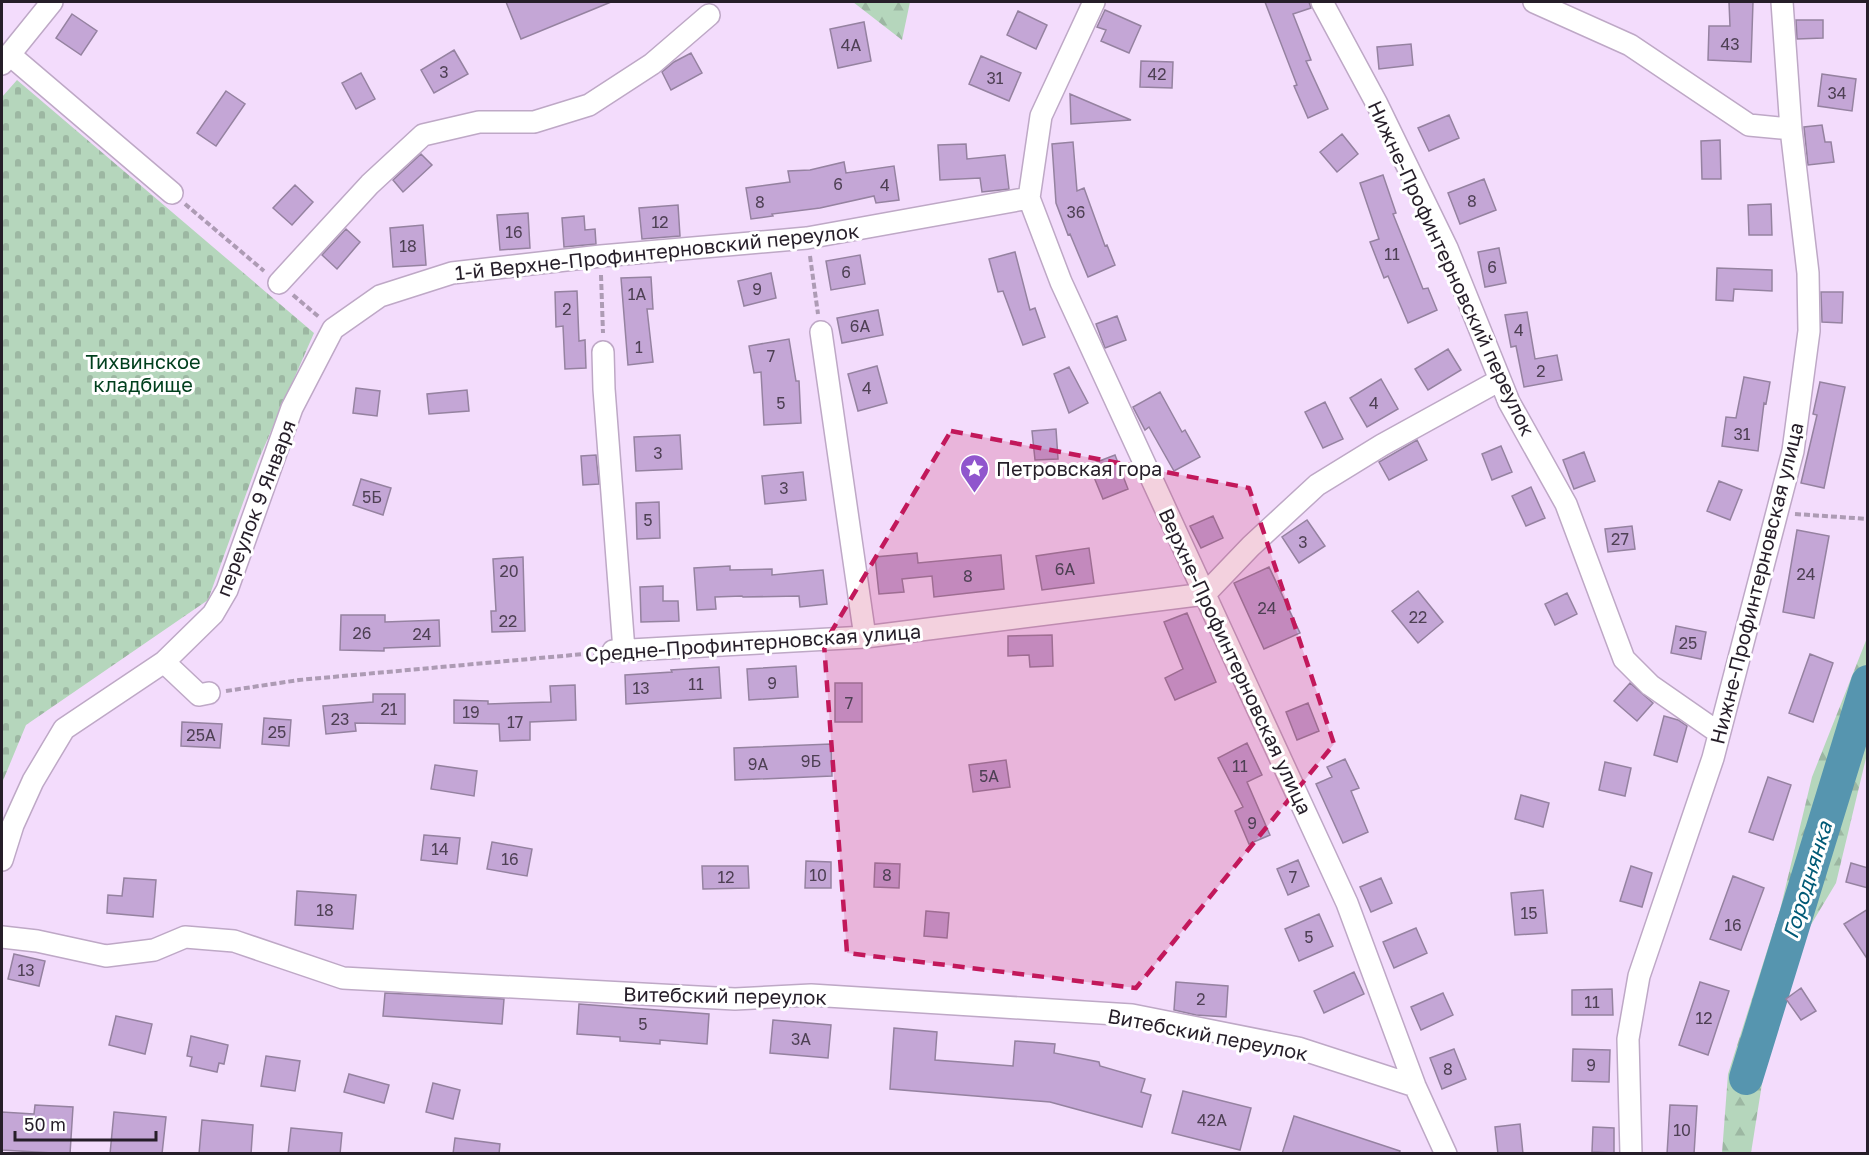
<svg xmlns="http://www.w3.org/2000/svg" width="1869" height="1155" font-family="'Golos Text',sans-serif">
	<defs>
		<pattern id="forest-firs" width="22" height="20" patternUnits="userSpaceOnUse" patternTransform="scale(1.5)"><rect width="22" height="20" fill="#b5d6bc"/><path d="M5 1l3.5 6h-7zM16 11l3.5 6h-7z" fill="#9cb7a2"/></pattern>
		<pattern id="cemetery-stones" width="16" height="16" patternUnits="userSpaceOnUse" patternTransform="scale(1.5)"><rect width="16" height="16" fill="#b5d6bc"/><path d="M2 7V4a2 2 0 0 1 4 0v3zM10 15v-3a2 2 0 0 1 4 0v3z" fill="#9cb7a2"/></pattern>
	</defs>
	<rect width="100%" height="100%" fill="#f3dcfc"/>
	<path fill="url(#forest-firs)" d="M853 2H910L902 40Z
		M1867 638V754L1836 883 1797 948 1768 1046 1751 1153H1722L1728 1074 1780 910 1812 777Z"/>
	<path fill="url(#cemetery-stones)" d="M17 80 314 333 258 461 208 600 26 725 2 783V97Z"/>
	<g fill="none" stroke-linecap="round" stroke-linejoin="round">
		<path stroke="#5695af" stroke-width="34" d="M1746 1078 1868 682"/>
	</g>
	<path fill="#c4a6d6" stroke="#9582a0" stroke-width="1.5" d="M506 2H611L521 39Z
		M1265 2H1309L1311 8 1293 14 1311 60 1306 61 1328 109 1308 118 1294 86 1297 85Z
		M1729 2H1753L1751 62 1708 60 1709 26H1730Z
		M1105 10 1141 26 1129 53 1101 41 1106 30 1097 27Z
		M1018 11 1047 25 1036 49 1007 35Z
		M72 14 97 31 81 55 56 38Z
		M1796 20H1823V38L1797 39Z
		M864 22 871 61 838 68 830 29Z
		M1411 44 1413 65 1379 69 1377 47Z
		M454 50 468 74 434 93 421 70Z
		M691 53 702 73 671 90 662 72 674 62Z
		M981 56 1021 73 1009 101 969 84Z
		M1141 61 1173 62 1172 88 1140 87Z
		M361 73 375 99 356 109 342 83Z
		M1822 74 1856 79 1852 111 1818 106Z
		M226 91 245 104 216 146 197 133Z
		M1070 94 1131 120 1071 124Z
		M1449 115 1459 138 1429 151 1418 128Z
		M1822 125 1825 142H1831L1834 162 1808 165 1804 127Z
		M1342 134 1358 154 1337 172 1320 152Z
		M1720 140 1721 179H1702L1701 141Z
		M1073 142 1077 191 1084 188 1105 246 1107 245 1115 265 1088 277 1070 234 1068 235 1056 203 1052 144Z
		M966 144 967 159 1005 155 1009 189 982 192 980 178 940 180 938 145Z
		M421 154 432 165 403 192 393 180Z
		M844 162 846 173 894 166 899 200 876 203 874 196 820 208 772 214 773 216 751 219 746 188 790 182 788 171 810 170Z
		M1383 175 1396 213 1393 214 1423 289 1428 288 1437 310 1408 323 1388 276 1384 278 1370 242 1379 239 1360 183Z
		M1484 179 1496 210 1460 224 1448 193Z
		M295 185 313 202 292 225 273 208Z
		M1771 204 1772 235H1749L1748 205Z
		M678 205 680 236 642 239 639 208Z
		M528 213 530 248 500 250 497 215Z
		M584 216 585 230 595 229 596 244 564 247 562 218Z
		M423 225 426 265 393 267 390 228Z
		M346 229 360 242 337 269 322 255Z
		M1499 248 1506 283 1485 287 1478 252Z
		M1015 252 1030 310 1035 308 1045 337 1023 345 1003 291 998 292 989 259Z
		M860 255 865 284 831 290 826 261Z
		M1717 268 1772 270V291L1734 289 1733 301 1716 300Z
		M771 273 776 298 744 306 738 281Z
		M651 277 653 309H647L653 362 628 365 621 278Z
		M577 291 579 341 585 340 586 368 565 369 563 326 556 327 555 292Z
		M1821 292H1843L1842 323 1822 322Z
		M878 310 883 335 842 343 837 318Z
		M1527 312 1535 359 1557 355 1562 380 1524 387 1516 346 1511 347 1505 315Z
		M1117 316 1126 340 1105 348 1096 324Z
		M789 339 796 381H799L801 423 764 425 761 372 754 373 749 346Z
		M1448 349 1461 370 1428 390 1415 369Z
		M877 366 887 403 858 411 848 374Z
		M1069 367 1088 403 1069 413 1054 374Z
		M1744 377 1770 382 1766 404 1764 403 1758 451 1722 446 1726 417 1736 418Z
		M1381 379 1398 409 1367 427 1350 398Z
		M1820 382 1845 387 1824 488 1801 483 1817 415 1813 414Z
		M356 388 380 391 377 416 353 413Z
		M467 390 469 411 429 414 427 394Z
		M1160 392 1182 432 1185 430 1200 457 1174 471 1149 427 1145 430 1133 407Z
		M1325 402 1343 439 1323 448 1305 412Z
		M1056 429 1058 459 1035 460 1032 431Z
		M680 435 682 469 636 471 634 437Z
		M1417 440 1427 460 1389 480 1379 462Z
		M1501 446 1512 472 1492 480 1482 454Z
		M1584 452 1595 481 1574 489 1563 460Z
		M596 455 599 484 583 485 581 456Z
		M1115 455 1128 489 1103 499 1089 465Z
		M803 472 806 500 765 504 762 476Z
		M361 479 391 488 383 515 353 505Z
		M1719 481 1742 490 1730 520 1707 511Z
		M1531 487 1545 518 1526 526 1512 496Z
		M659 502 660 538 637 539 636 503Z
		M1213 516 1223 538 1201 548 1190 526Z
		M1307 520 1325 546 1299 563 1282 537Z
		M1632 526 1635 549 1608 552 1605 529Z
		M1797 530 1829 536 1814 618 1783 612Z
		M1089 548 1094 583 1042 590 1036 556Z
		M917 553 918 563 1001 555 1004 589 934 597 932 576 902 579 904 592 879 594 875 557Z
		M523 557 525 631 492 632 491 611H496L493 559Z
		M730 566V570L772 569V575L823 570 827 604 800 607 799 596 743 597 742 596 715 597 716 609 697 610 694 568Z
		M1269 567 1300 633 1264 649 1234 583Z
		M663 586V601H678L679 621 641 622 640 587Z
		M1418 591 1443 622 1418 643 1392 611Z
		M1567 593 1577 614 1555 625 1545 604Z
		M1187 613 1216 682 1175 700 1165 678 1183 669 1164 622Z
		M341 615H385V622L439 620 440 646 384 648V651L340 650Z
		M1676 626 1706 632 1701 659 1671 653Z
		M1052 635 1053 666 1030 667 1029 655 1008 656V636Z
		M1810 654 1833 663 1813 722 1789 713Z
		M796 666 798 697 749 700 747 669Z
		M719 667 721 698 626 704 625 675 672 672 671 670Z
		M835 683H862V722H835Z
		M1630 683 1653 703 1637 721 1614 701Z
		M575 685 576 720 530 722V740L500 741 499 724 454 723V700L488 701V704L551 702 550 686Z
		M373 694H405V724L355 723 356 731 326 734 323 706 373 702Z
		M1308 703 1319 731 1297 740 1286 712Z
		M1664 716 1678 720 1687 726 1677 762 1654 755Z
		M264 718 291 720 289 746 262 744Z
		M182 722 222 724 220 748 181 746Z
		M1247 743 1262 775 1247 782 1270 835 1249 844 1235 811 1243 807 1218 758Z
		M831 744 832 776 735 780 734 748Z
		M1345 759 1359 788 1351 791 1368 832 1343 843 1316 784 1332 777 1327 767Z
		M1006 760 1010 787 973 792 969 765Z
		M1605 762 1631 768 1625 796 1599 790Z
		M435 765 477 771 474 796 431 789Z
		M1768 777 1791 785 1773 840 1749 832Z
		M1521 795 1549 803 1543 827 1515 819Z
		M424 835 460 838 457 864 421 860Z
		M492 842 532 849 527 876 487 869Z
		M1298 860 1309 886 1288 895 1277 869Z
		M806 861 831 862V888H805Z
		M875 863 900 864 899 888 874 887Z
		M1851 863 1868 868V888L1846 882Z
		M702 866H748L749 888 703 889Z
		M1631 866 1652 873 1642 907 1620 901Z
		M1733 876 1764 888 1741 950 1710 939Z
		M124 878 156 880 153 917 107 913 108 895 122 896Z
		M1381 878 1392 903 1371 912 1360 887Z
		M1543 890 1547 933 1515 935 1511 893Z
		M297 891 356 895 353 929 295 925Z
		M1868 909V960L1844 924Z
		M926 911 949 913 947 938 924 936Z
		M1319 914 1333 946 1299 961 1285 929Z
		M1416 928 1427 953 1394 968 1383 942Z
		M14 954 45 961 39 986 8 979Z
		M1354 972 1364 994 1324 1013 1314 991Z
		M1176 982 1228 986 1226 1017 1196 1015 1174 1010Z
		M1700 982 1729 991 1708 1055 1679 1045Z
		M1801 988 1816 1011 1801 1020 1786 999Z
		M1612 989 1613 1015H1572V990Z
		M385 993 504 999 502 1024 383 1016Z
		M1443 993 1453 1015 1421 1030 1411 1007Z
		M579 1004 709 1014 707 1044 660 1040V1044L620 1041V1037L577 1034Z
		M116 1016 152 1024 145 1054 109 1045Z
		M773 1020 831 1025 828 1058 770 1053Z
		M894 1028 937 1032 935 1060 1013 1066 1015 1041 1055 1044 1054 1053 1099 1062 1100 1066 1145 1079 1141 1092 1151 1095 1142 1127 1050 1102 890 1089Z
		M191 1036 228 1045 224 1064 219 1063 217 1072 190 1066 192 1057 187 1056Z
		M1454 1049 1466 1079 1442 1089 1430 1058Z
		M1573 1049 1610 1050 1609 1082 1572 1081Z
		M266 1056 300 1061 295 1091 261 1086Z
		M349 1074 389 1085 384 1103 344 1092Z
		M433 1083 460 1090 453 1119 426 1112Z
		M1183 1091 1251 1108 1240 1150 1172 1133Z
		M35 1105 73 1107 70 1154 2 1150V1112L34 1114Z
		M1670 1105 1697 1106 1694 1154H1667Z
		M114 1112 166 1117 162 1154H110Z
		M1294 1116 1400 1151 1399 1154H1282Z
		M202 1120 253 1125 251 1154H199Z
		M1520 1124 1523 1154H1498L1495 1127Z
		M1593 1127 1614 1128V1153L1592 1152Z
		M291 1128 342 1133 340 1154H288Z
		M455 1138 500 1144 499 1154H453Z"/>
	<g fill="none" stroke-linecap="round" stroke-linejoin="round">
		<defs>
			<path id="street" d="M1094 2 1041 116 1029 198 1061 282 1347 903 1415 1086 1446 1154
				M1322 2 1377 104 1447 248 1509 402 1566 504 1624 659 1650 685 1719 733
				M1534 2 1630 45 1749 125 1791 129
				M10 55 172 193
				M2 64 52 2
				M279 283 370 184 423 135 479 122H534L589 105 652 64 709 15
				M821 332 865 637
				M603 352 604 389 624 650
				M613 651 865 637 1205 594 1251 546 1317 485 1382 445 1500 380
				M164 662 199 695 209 693
				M2 860 13 825 33 781 64 729 164 662 213 614 227 590 292 408 333 329 380 296 452 273 601 256 807 238 1029 198
				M2 937 37 941 106 956 154 950 185 937 234 941 343 978 735 999 811 995 1132 1015 1298 1048 1415 1086
				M1631 1154 1628 1039 1639 976 1713 758 1793 451 1809 331 1808 273 1791 129 1782 2"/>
		</defs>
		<use href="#street" stroke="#bea8c6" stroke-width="24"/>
		<path stroke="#ad9bb4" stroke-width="4" stroke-dasharray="6 3" stroke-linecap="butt" d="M185 204 264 271
			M810 256 818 314
			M601 275 603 333
			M293 295 319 317
			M1795 514 1868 519
			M226 691 299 680 595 653"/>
		<use href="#street" stroke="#fff" stroke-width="21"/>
	</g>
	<path fill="#c2185b" fill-opacity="0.2" stroke="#c2185b" stroke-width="4.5" stroke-dasharray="12 8" stroke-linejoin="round" d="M951 431 1249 488 1334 744 1136 988 847 953 824 644Z"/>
	<defs>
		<symbol id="sight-pin" viewBox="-11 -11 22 30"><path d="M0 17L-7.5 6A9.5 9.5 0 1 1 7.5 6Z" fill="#9056cd" stroke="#fff"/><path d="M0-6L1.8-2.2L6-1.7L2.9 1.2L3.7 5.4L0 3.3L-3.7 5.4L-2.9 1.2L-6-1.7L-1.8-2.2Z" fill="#fff"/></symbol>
	</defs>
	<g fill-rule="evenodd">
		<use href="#sight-pin" x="958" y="452" width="33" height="45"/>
	</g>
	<g text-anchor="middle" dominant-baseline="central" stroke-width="6" stroke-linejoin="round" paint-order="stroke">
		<g font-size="16" fill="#4e4054">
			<text x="1730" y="44">43</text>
			<text x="851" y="45">4А</text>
			<text x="444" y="72">3</text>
			<text x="1157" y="74">42</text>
			<text x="995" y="78">31</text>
			<text x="1837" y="93">34</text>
			<text x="838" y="184">6</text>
			<text x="885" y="185">4</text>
			<text x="1472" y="201">8</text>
			<text x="760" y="202">8</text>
			<text x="1076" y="212">36</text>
			<text x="660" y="222">12</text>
			<text x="514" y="232">16</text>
			<text x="408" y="246">18</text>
			<text x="1392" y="254">11</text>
			<text x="1492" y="267">6</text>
			<text x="846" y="272">6</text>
			<text x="757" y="289">9</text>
			<text x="637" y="294">1А</text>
			<text x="567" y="309">2</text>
			<text x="860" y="326">6А</text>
			<text x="1519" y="330">4</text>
			<text x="639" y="347">1</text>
			<text x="771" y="356">7</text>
			<text x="1541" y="371">2</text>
			<text x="867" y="388">4</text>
			<text x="781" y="403">5</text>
			<text x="1374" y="403">4</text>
			<text x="1742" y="434">31</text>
			<text x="658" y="453">3</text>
			<text x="784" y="488">3</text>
			<text x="372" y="497">5Б</text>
			<text x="648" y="520">5</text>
			<text x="1620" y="539">27</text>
			<text x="1303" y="542">3</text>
			<text x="1065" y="569">6А</text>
			<text x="509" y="571">20</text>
			<text x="1806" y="574">24</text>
			<text x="968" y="576">8</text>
			<text x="1267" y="608">24</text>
			<text x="1418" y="617">22</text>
			<text x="508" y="621">22</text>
			<text x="362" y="633">26</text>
			<text x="422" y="634">24</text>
			<text x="1688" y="643">25</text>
			<text x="772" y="683">9</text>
			<text x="696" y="684">11</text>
			<text x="641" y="688">13</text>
			<text x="849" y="703">7</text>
			<text x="389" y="709">21</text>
			<text x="471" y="712">19</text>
			<text x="340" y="719">23</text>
			<text x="515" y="722">17</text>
			<text x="277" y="732">25</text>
			<text x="201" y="735">25А</text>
			<text x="811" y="761">9Б</text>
			<text x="758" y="764">9А</text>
			<text x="1240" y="766">11</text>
			<text x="989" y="776">5А</text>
			<text x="1252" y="823">9</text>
			<text x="440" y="849">14</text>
			<text x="510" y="859">16</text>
			<text x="818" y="875">10</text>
			<text x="887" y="875">8</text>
			<text x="726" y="877">12</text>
			<text x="1293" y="877">7</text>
			<text x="325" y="910">18</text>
			<text x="1529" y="913">15</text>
			<text x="1733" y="925">16</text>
			<text x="1309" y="937">5</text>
			<text x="26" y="970">13</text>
			<text x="1201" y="999">2</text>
			<text x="1592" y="1002">11</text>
			<text x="1704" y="1018">12</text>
			<text x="643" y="1024">5</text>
			<text x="801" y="1039">3А</text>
			<text x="1591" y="1065">9</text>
			<text x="1448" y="1069">8</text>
			<text x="1212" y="1120">42А</text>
			<text x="1682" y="1130">10</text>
		</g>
		<g font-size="20" fill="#261e29" stroke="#fff">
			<text transform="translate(657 251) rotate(-6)">1-й Верхне-Профинтерновский переулок</text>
			<text transform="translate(1452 268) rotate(65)">Нижне-Профинтерновский переулок</text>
			<text transform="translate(255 508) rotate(-69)">переулок 9 Января</text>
			<text transform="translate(1756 583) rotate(-76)">Нижне-Профинтерновская улица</text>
			<text transform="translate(753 642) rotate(-4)">Средне-Профинтерновская улица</text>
			<text transform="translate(1236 661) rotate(65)">Верхне-Профинтерновская улица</text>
			<text transform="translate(725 995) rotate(1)">Витебский переулок</text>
			<text transform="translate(1208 1034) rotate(11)">Витебский переулок</text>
		</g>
		<g font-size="20" fill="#003f1d" stroke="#fff">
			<text x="143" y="361">Тихвинское<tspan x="143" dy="23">кладбище</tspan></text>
		</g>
		<g font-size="20" fill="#261e29" stroke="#fff" text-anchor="start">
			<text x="996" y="468">Петровская гора</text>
		</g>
		<g font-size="21" font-style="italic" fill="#005a76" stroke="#fff">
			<text transform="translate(1807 880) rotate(-73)">Городнянка</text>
		</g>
	</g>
	<rect width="1869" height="1155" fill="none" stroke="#261e29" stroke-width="6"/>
	<path d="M15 1131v9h141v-9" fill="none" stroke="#261e29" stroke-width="3"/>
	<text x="24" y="1131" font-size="18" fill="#261e29" stroke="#ffffff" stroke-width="4.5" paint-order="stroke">50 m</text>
</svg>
